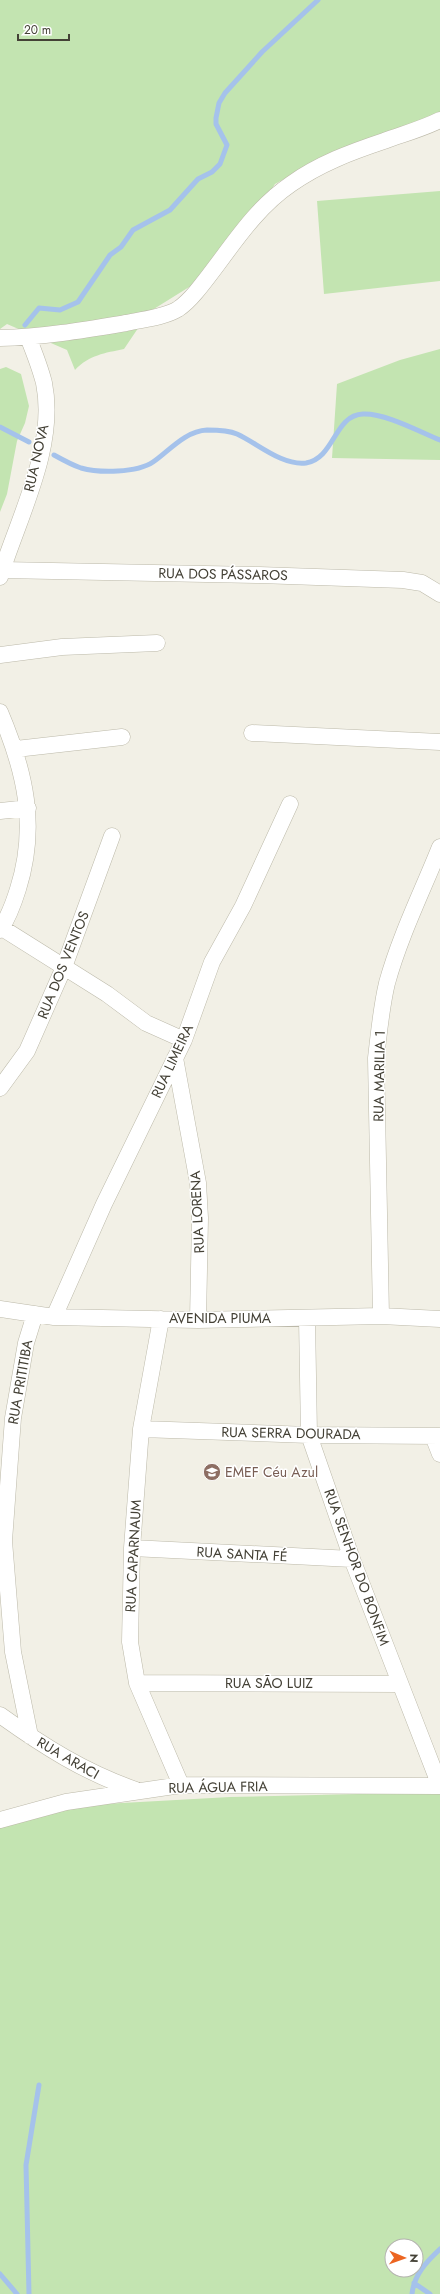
<svg xmlns="http://www.w3.org/2000/svg" width="440" height="2294" font-family="Jost,sans-serif">
	<rect width="100%" height="100%" fill="#f2f0e6"/>
	<path fill="#c3e4b1" fill-rule="evenodd" d="M0 0H440V125L312 164 275 184 242 236 194 284 149 312 124 349C105 353 89 355 75 370L67 350 7 324 0 329Z
		M440 191V281L324 294 317 201Z
		M440 349V460L332 458 337 384 400 360Z
		M6 367 21 374 29 406 25 423 17 441 7 494 0 512V369Z
		M440 1792V2294H0V1828L86 1805 230 1797ZM392 2246H416V2270H392Z"/>
	<g fill="none" stroke-linecap="round" stroke-linejoin="round">
		<path stroke="#a5c2eb" stroke-width="5" d="M25 325 39 308 60 310 78 302 110 255 121 247 133 230 170 210 198 179 212 172 220 164 227 145 216 124V118L219 103 225 93 262 52 318 0
			M0 427 29 442
			M54 455C63 460 72 465 81 468 99 473 137 473 153 462 169 451 185 431 207 430 216 430 228 430 237 434 257 443 282 466 306 463 335 458 334 415 363 414 385 413 418 431 440 440
			M0 2274 17 2294
			M414 2283 430 2294
			M29 2294 26 2165 39 2085
			M412 2294C414 2275 426 2262 440 2249"/>
		<defs>
			<path id="minor" d="M0 338C43 337 84 330 126 323 143 319 163 318 178 309 184 305 191 298 196 292 227 255 250 212 291 184 319 164 351 152 384 141 403 134 422 129 440 120
				M2 570 259 575 403 580 422 583 440 594
				M0 577C18 518 57 447 44 383 40 367 34 352 28 337
				M0 655 62 647 157 643
				M0 712C25 771 38 826 18 889 14 902 8 918 0 930
				M252 733 440 742
				M16 749 122 737
				M0 811 28 808
				M2 928 107 994 146 1023 184 1040
				M175 1058 198 1183 200 1218 198 1320
				M0 1088 27 1051 64 967 112 836
				M0 1309 54 1317 198 1320 381 1316 440 1319
				M381 1316 376 1058C379 1033 381 1008 387 983 400 936 422 892 440 847
				M54 1317 104 1204 184 1040 212 962 243 906 290 804
				M307 1318 309 1435 352 1559 440 1786
				M161 1319 141 1429 132 1548 130 1642 137 1683 181 1785
				M141 1429 309 1435 440 1436
				M433 1436 440 1454
				M132 1548 352 1559
				M137 1683 400 1684
				M0 1715C43 1746 86 1773 136 1790
				M30 1736 13 1652 4 1541 13 1418 26 1343 35 1314
				M0 1820 66 1802 181 1785 440 1786"/>
		</defs>
		<use href="#minor" stroke="#bcb9a9" stroke-width="17"/>
		<use href="#minor" stroke="#fff" stroke-width="16"/>
	</g>
	<defs>
		<symbol id="school-disc" viewBox="-11 -11 22 22"><circle r="9.5" fill="#8d6e63" stroke="#fff"/><path d="M0-5L7-2L0 1L-7-2ZM-4 1L0 2.5L4 1V4Q0 6-4 4Z" fill="#fff"/></symbol>
	</defs>
	<g fill-rule="evenodd">
		<use href="#school-disc" x="202" y="1462" width="20" height="20"/>
	</g>
	<g text-anchor="middle" dominant-baseline="central" stroke-width="3" stroke-linejoin="round" paint-order="stroke">
		<g font-size="14" fill="#444136" stroke="#fff">
			<text transform="translate(36 458) rotate(-77)">RUA NOVA</text>
			<text transform="translate(223 574) rotate(1)">RUA DOS PÁSSAROS</text>
			<text transform="translate(63 965) rotate(-68)">RUA DOS VENTOS</text>
			<text transform="translate(172 1061) rotate(-65)">RUA LIMEIRA</text>
			<text transform="translate(379 1076) rotate(-89)">RUA MARILIA 1</text>
			<text transform="translate(197 1212) rotate(-93)">RUA LORENA</text>
			<text x="220" y="1318">AVENIDA PIUMA</text>
			<text transform="translate(20 1382) rotate(-80)">RUA PRITITIBA</text>
			<text transform="translate(291 1433) rotate(1)">RUA SERRA DOURADA</text>
			<text transform="translate(242 1554) rotate(3)">RUA SANTA FÉ</text>
			<text transform="translate(133 1556) rotate(-87)">RUA CAPARNAUM</text>
			<text transform="translate(357 1567) rotate(70)">RUA SENHOR DO BONFIM</text>
			<text x="269" y="1683">RUA SÃO LUIZ</text>
			<text transform="translate(68 1758) rotate(30)">RUA ARACI</text>
			<text transform="translate(218 1787) rotate(-1)">RUA ÁGUA FRIA</text>
		</g>
		<g font-size="14" fill="#785e54" stroke="#fff" text-anchor="start">
			<text x="225" y="1472">EMEF Céu Azul</text>
		</g>
	</g>
	<g transform="translate(404 2258) rotate(92)"><circle r="19" fill="#ffffff" stroke="#b4b3af"/>
	<path d="M0-3L7 15L0 10L-7 15Z" fill="#ec6522"/>
	<text y="-6" font-size="11" font-weight="bold" text-anchor="middle" fill="#444136">N</text>
	</g>
	<path d="M18 34v6h51v-6" fill="none" stroke="#444136" stroke-width="2"/>
	<text x="24" y="34" font-size="12" fill="#444136" stroke="#ffffff" stroke-width="3" paint-order="stroke">20 m</text>
</svg>
